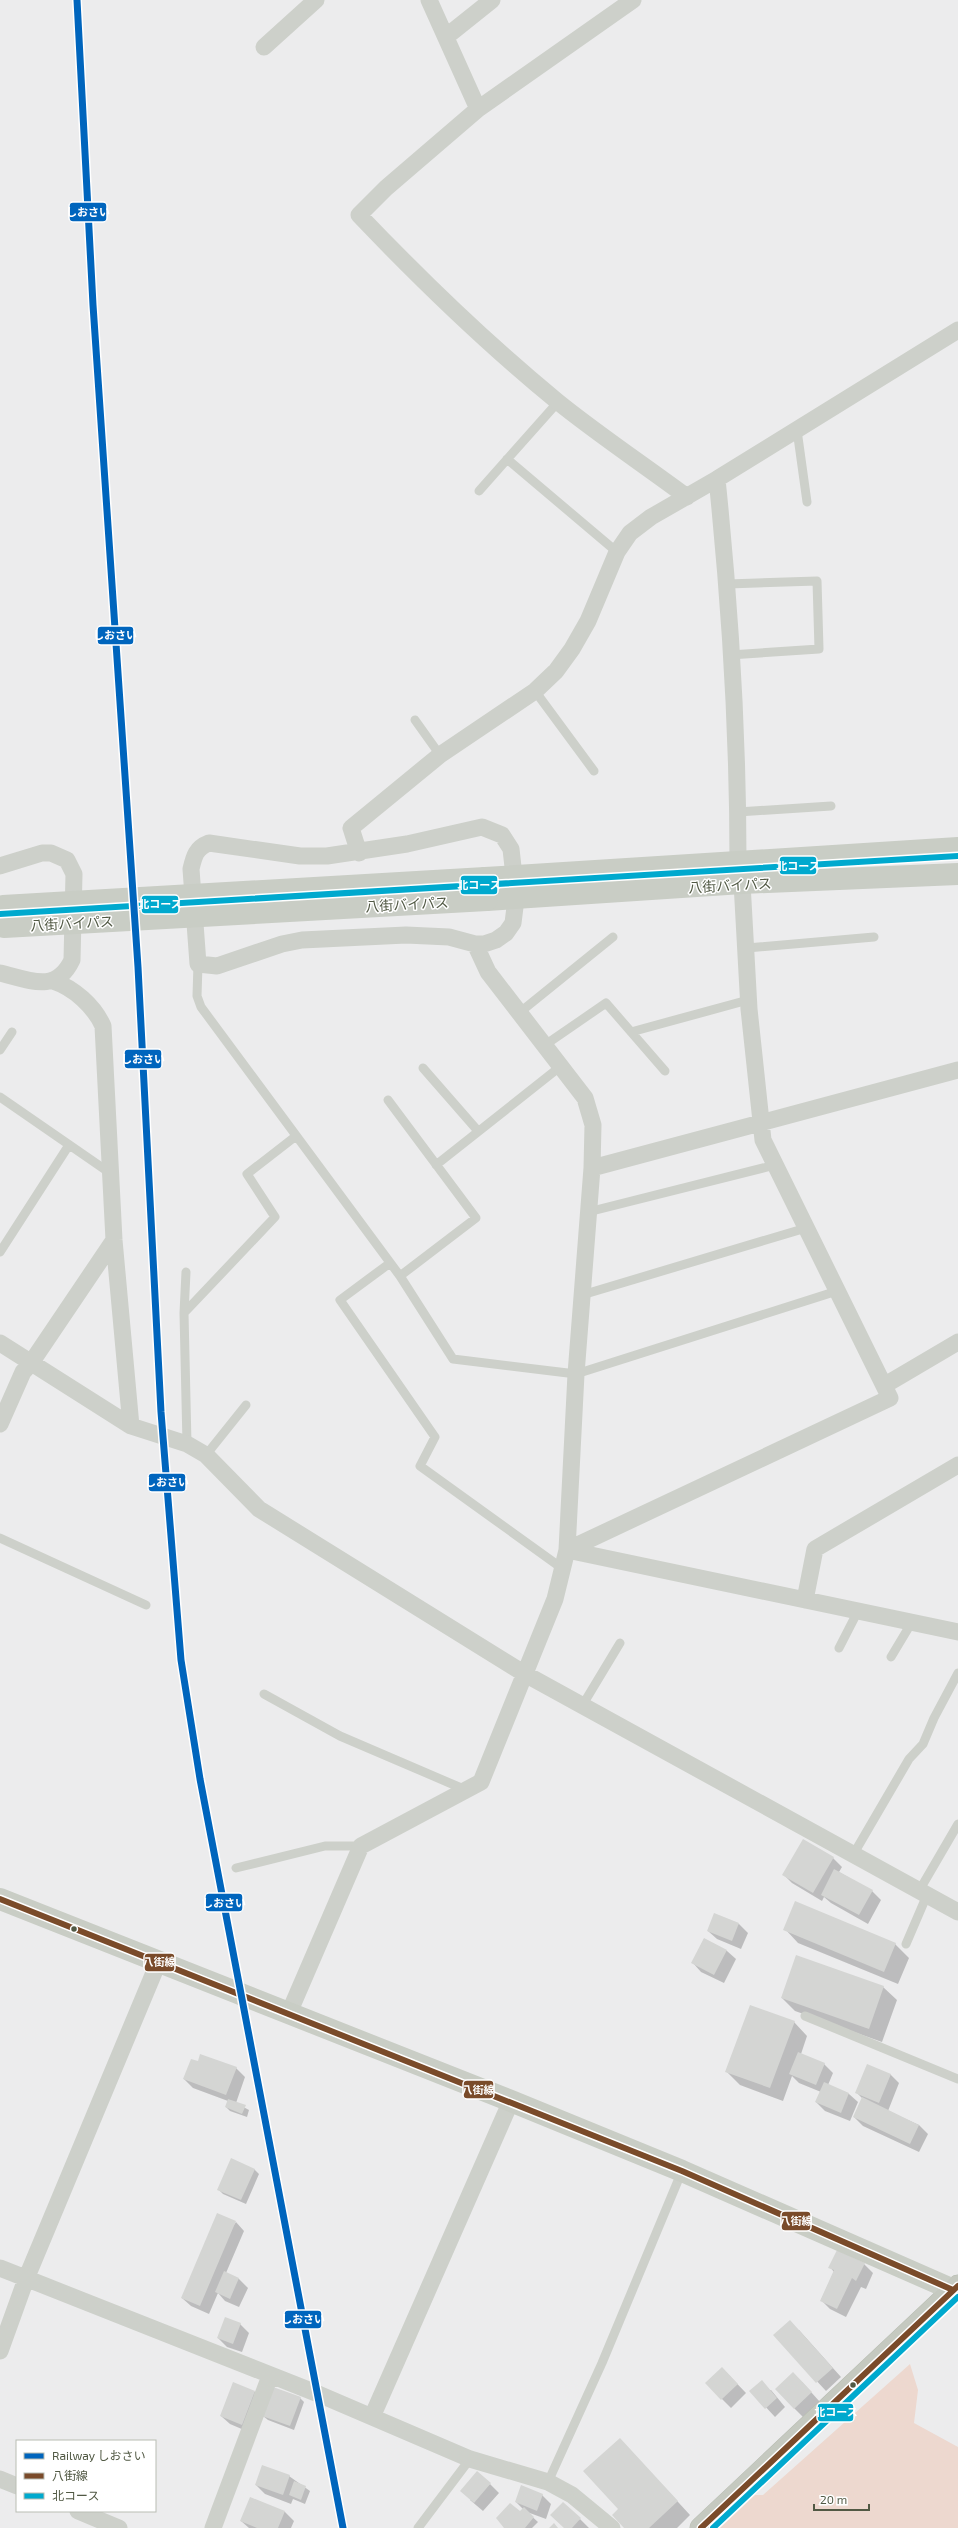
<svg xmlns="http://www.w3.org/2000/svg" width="958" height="2528" font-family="'Exo 2','Noto Sans JP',sans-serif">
	<rect width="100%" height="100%" fill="#ececed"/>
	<path fill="#edd8cf" d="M910 2364 918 2390 914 2423 958 2447V2528H720L755 2495H763Z"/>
	<path fill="#0003" d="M833 1858 842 1867 839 1872 872 1891 881 1900 868 1924 831 1903 824 1897 822 1901 792 1883 783 1874Z
		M739 1924 748 1933 741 1949 717 1939 708 1931Z
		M785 1929 895 1944 909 1958 898 1984 798 1943Z
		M704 1939 727 1951 736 1959 724 1983 701 1972 693 1963Z
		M883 1987 897 2000 882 2042 795 2011 782 1998Z
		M794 2022 807 2036 801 2054 824 2064 833 2073 828 2085 849 2094 858 2102 850 2121 825 2111 816 2102 821 2092 799 2083 792 2076 783 2101 740 2085 726 2071Z
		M236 2068 245 2077 236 2103 249 2110 247 2117 230 2111 226 2107 228 2101 193 2088 184 2079Z
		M890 2074 899 2083 888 2111 919 2125 928 2134 919 2152 863 2126 854 2117 863 2099 856 2092Z
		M254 2169 259 2174 246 2204 223 2194 219 2190Z
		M236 2222 244 2231 226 2273 239 2279 248 2288 239 2307 225 2301 218 2293 209 2314 191 2306 182 2298Z
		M864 2264 873 2273 866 2289 861 2287 846 2317 830 2309 821 2300 834 2272 830 2267Z
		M240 2324 249 2333 242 2352 227 2347 218 2338Z
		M799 2330 841 2377 826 2391 774 2335Z
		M722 2368 746 2393 731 2408 706 2383Z
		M802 2382 820 2402 803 2417 794 2408Z
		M234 2384 255 2392 251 2433 230 2424 221 2416Z
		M771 2390 785 2407 775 2417 751 2391Z
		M300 2398 304 2402 294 2430 268 2420 263 2416Z
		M289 2476 310 2491 305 2504 293 2499 291 2504 265 2494 256 2485Z
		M490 2484 499 2493 483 2511 470 2500Z
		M668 2491 690 2515 677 2528H625Z
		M542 2495 551 2504 546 2519 527 2512 538 2522 532 2528H506L523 2509 516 2502Z
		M251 2498 285 2512 294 2521 291 2528H249L241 2521Z
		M580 2519 589 2528H564Z"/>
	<path fill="#d4d5d3" d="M803 1839 834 1857 813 1893 782 1875Z
		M834 1869 873 1890 859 1915 821 1895Z
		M795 1901 896 1943 884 1972 783 1930Z
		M714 1913 739 1923 732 1941 707 1931Z
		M704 1938 727 1950 714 1975 691 1963Z
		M796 1955 884 1986 869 2029 781 1998Z
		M750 2005 795 2021 770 2088 725 2072Z
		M798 2052 825 2063 816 2085 789 2074Z
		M200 2054 237 2067 226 2095 183 2079 191 2059 198 2061Z
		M867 2064 891 2074 879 2103 855 2093Z
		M824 2082 849 2093 841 2113 815 2102Z
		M862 2097 919 2125 910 2144 853 2117Z
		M228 2099 246 2105 242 2114 225 2107Z
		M231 2158 255 2169 241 2200 217 2190Z
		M217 2213 236 2221 200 2306 181 2298Z
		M837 2250 865 2263 856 2281 852 2278 837 2309 820 2301 834 2270 828 2268Z
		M224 2271 239 2278 230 2299 215 2292Z
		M225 2317 241 2323 233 2344 217 2338Z
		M790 2320 833 2368 816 2383 773 2335Z
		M722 2367 738 2384 721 2400 705 2383Z
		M793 2372 812 2392 794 2409 775 2389Z
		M762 2380 777 2398 765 2409 749 2391Z
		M233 2382 255 2391 242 2425 220 2416Z
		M273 2387 301 2397 290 2426 262 2416Z
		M620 2438 678 2501 649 2528H624L612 2515 618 2509 583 2471Z
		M262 2465 290 2475 283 2495 255 2485Z
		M477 2471 491 2483 474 2503 460 2491Z
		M294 2481 306 2486 301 2500 289 2495Z
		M521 2485 543 2494 537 2511 515 2502Z
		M250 2497 285 2511 278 2528H257L240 2521Z
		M563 2502 581 2518 572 2528H564L550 2515Z
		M510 2503 520 2511 524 2507 534 2517 525 2528H504L496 2518Z
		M554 2523 558 2528H549Z"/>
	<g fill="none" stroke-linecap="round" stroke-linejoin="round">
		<defs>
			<path id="trunk" d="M701 2528 958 2286"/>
		</defs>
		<use href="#trunk" stroke="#b7bcb1" stroke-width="23"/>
		<path stroke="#cdd0ca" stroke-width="9" d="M797 430 807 502
			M507 459 617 552
			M479 491 558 402
			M728 584 817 581 819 649 730 655
			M535 691 594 771
			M415 720 440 755
			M738 812 831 806
			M747 948 874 937
			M198 964 197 996 201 1007 400 1276 453 1359 576 1374 837 1291
			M519 1013 613 937
			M631 1032 748 1000
			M545 1045 606 1003 665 1071
			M0 1050 12 1032
			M423 1068 478 1131
			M0 1097 110 1173
			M388 1100 476 1218 400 1276
			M436 1165 561 1066
			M588 1212 775 1165
			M0 1252 69 1145
			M390 1263 340 1300 435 1437 420 1466 563 1569
			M186 1272 184 1313 187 1444
			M582 1295 806 1228
			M184 1313 275 1217 247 1174 296 1136
			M206 1455 246 1405
			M0 1538 146 1605
			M839 1648 858 1611
			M891 1657 912 1622
			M264 1694 340 1736 466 1790
			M582 1706 620 1643
			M853 1855 909 1759 923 1744 934 1718 958 1673
			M236 1868 325 1846H361
			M919 1891 958 1824
			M906 1944 927 1895
			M805 2016 958 2079
			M548 2482 602 2363 682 2171
			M418 2528 470 2459"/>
		<path stroke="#cdd0ca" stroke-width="17" d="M429 0 478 109
			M633 0 478 109 386 188 359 215C422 281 487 344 558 402 599 435 644 465 687 497
			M447 36 492 0
			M264 47 316 0
			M717 479C730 605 738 734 738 861
			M359 853 351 828 440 755 535 691 556 671 572 649 588 621 617 552 630 533 651 517 717 479 958 330
			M0 866 42 853H51L67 860 74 874 72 960C56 994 29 980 0 973
			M514 876 511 849 502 835 482 827 407 844 327 856H300L209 843C196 848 194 856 191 869L198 964 217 966 282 944 302 940 406 935 449 937 475 944H484L496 940 506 933 513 923 516 899
			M53 981C74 988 94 1006 103 1026L114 1240 131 1426
			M592 1168 958 1070
			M0 1343 131 1426 187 1444 206 1455 259 1509 525 1674 958 1912
			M885 1385 958 1342
			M0 1424 23 1372 31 1363 114 1240
			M567 1550 890 1398 763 1140 749 1009 742 883
			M567 1550 958 1632
			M805 1600 815 1549 958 1465
			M289 2013 361 1846 481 1782 555 1599 567 1550 576 1374 592 1168 593 1125 585 1098 488 972 475 944
			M0 2268 316 2393 470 2459 548 2482 572 2495 612 2528
			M0 2351 26 2279 158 1963
			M372 2417 511 2101
			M0 2479 17 2486
			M78 2511 119 2528
			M213 2528 270 2376"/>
		<path stroke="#c9cdc5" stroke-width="22" d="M485 878 958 848
			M487 900 742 883 958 874
			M0 1899 511 2101 682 2171 958 2292"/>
		<use href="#trunk" stroke="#c5c9c0" stroke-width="22"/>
		<path stroke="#c9cdc5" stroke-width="22" d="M3 906 485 878
			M4 927 487 900"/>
		<defs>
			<path id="bus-1" d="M0 1899 682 2171 953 2290
				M701 2528 958 2286"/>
			<path id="bus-2" d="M0 914 958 856
				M713 2528 958 2297"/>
		</defs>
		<use href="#bus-1" stroke="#fff" stroke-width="9"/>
		<use href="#bus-2" stroke="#fff" stroke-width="9"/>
		<use href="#bus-1" stroke="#7a4b2a" stroke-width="6"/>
		<use href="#bus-2" stroke="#00a9ce" stroke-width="6"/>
		<defs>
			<path id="rail-1" d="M77 0 93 305 138 967 161 1412 181 1660 200 1779 343 2528"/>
		</defs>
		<use href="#rail-1" stroke="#fff" stroke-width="10"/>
		<use href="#rail-1" stroke="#0065bd" stroke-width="7"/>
	</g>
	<g fill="#515944" stroke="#fff" stroke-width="1.5">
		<circle cx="74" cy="1929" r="3.5"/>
		<circle cx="853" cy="2385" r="3.5"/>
	</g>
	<g text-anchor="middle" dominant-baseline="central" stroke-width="3" stroke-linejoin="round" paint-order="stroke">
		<g font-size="14" fill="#515944" stroke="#fff">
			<text transform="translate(730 885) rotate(-3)">八街バイパス</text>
			<text transform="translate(407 904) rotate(-3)">八街バイパス</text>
			<text transform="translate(72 923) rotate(-3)">八街バイパス</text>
		</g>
	</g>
	<g stroke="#fff" stroke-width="1.5">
		<rect x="69" y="202" width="38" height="20" rx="4" fill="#0065bd"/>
		<rect x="97" y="626" width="37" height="19" rx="4" fill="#0065bd"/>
		<rect x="779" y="856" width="38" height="19" rx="4" fill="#00a9ce"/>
		<rect x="460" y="875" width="38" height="20" rx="4" fill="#00a9ce"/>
		<rect x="141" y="895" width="38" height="19" rx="4" fill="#00a9ce"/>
		<rect x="124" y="1049" width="38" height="20" rx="4" fill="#0065bd"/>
		<rect x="148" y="1473" width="38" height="19" rx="4" fill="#0065bd"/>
		<rect x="205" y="1893" width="38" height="19" rx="4" fill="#0065bd"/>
		<rect x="144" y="1953" width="31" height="19" rx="4" fill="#7a4b2a"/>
		<rect x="463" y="2080" width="31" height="19" rx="4" fill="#7a4b2a"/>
		<rect x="781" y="2211" width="30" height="20" rx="4" fill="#7a4b2a"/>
		<rect x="284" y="2310" width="38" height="19" rx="4" fill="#0065bd"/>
		<rect x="817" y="2403" width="37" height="19" rx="4" fill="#00a9ce"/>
	</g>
	<g font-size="11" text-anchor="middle" font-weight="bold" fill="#fff">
		<text x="88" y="216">しおさい</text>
		<text x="115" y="639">しおさい</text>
		<text x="798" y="870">北コース</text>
		<text x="479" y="889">北コース</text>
		<text x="160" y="908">北コース</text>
		<text x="143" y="1063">しおさい</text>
		<text x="167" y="1486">しおさい</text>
		<text x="224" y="1907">しおさい</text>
		<text x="159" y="1966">八街線</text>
		<text x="478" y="2094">八街線</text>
		<text x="796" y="2225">八街線</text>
		<text x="303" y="2323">しおさい</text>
		<text x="836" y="2416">北コース</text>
	</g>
	<rect x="16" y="2440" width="140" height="72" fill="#ffffff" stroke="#b9bdb4"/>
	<rect x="24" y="2453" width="20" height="6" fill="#0065bd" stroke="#b9bdb4"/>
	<text x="52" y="2460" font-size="12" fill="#515944">Railway しおさい</text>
	<rect x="24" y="2473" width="20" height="6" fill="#7a4b2a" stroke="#b9bdb4"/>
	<text x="52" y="2480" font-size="12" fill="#515944">八街線</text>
	<rect x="24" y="2493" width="20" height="6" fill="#00a9ce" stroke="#b9bdb4"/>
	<text x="52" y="2500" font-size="12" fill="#515944">北コース</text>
	<path d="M814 2504v6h55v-6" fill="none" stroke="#515944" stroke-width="2"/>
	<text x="820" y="2504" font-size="12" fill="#515944" stroke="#ffffff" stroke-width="3" paint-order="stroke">20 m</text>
</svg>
